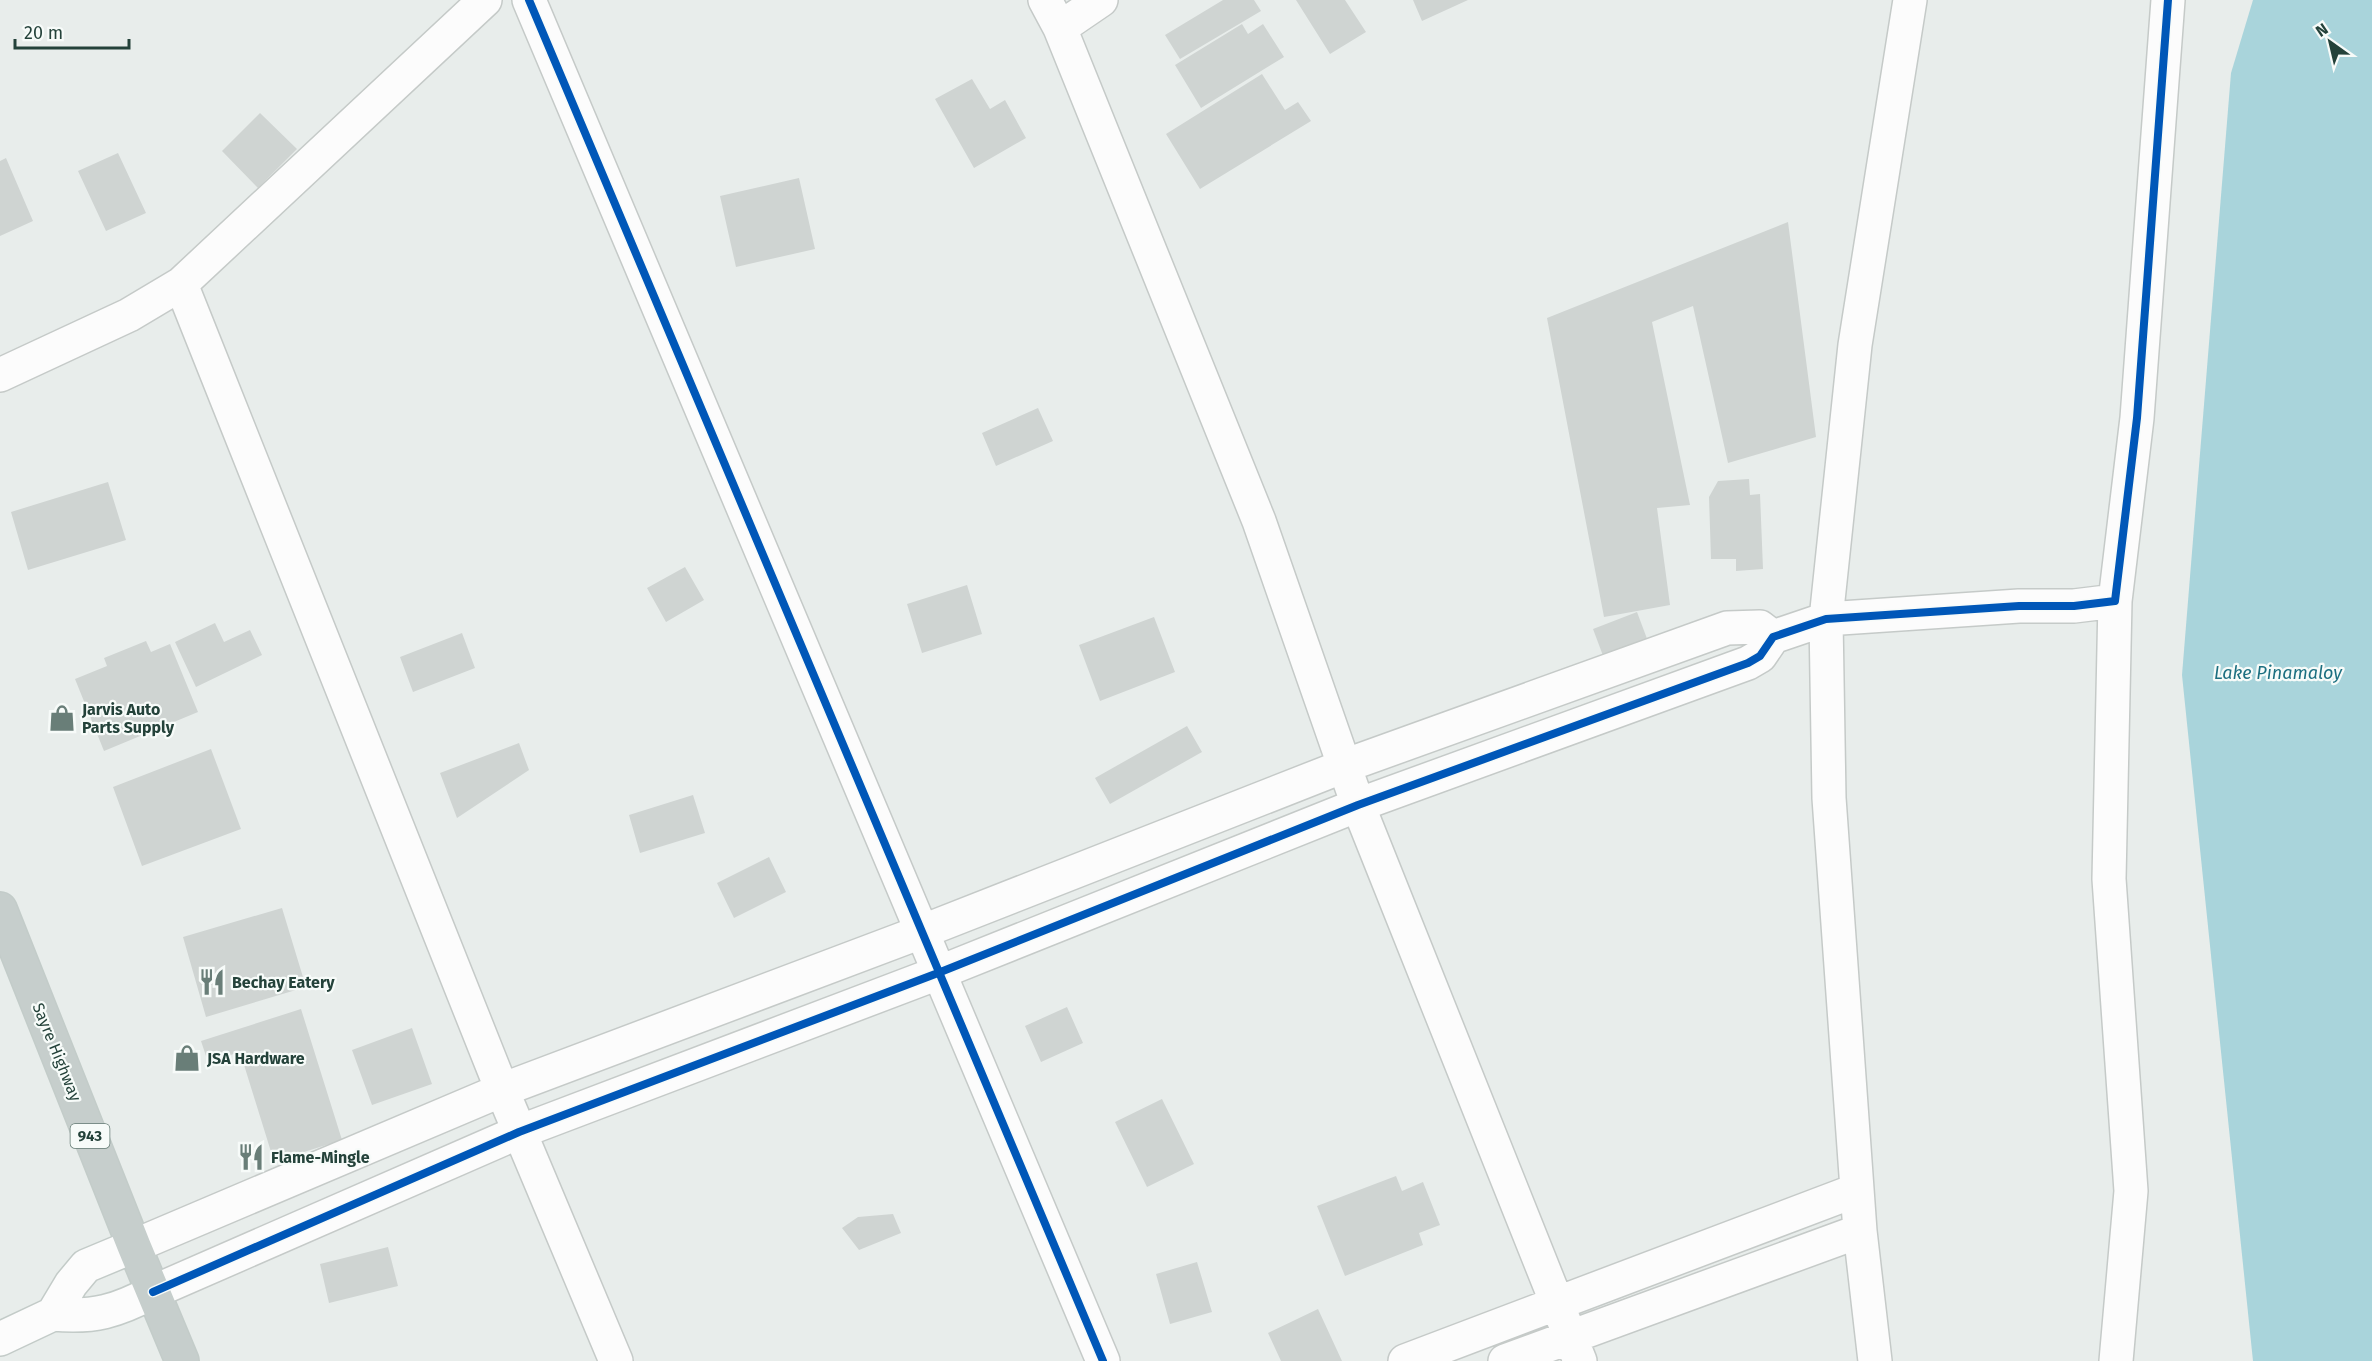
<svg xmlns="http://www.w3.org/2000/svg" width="2372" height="1361" font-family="'Fira Sans',sans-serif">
	<rect width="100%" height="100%" fill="#e8edeb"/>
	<path fill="#a9d4db" d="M2253 0H2372V1361H2253L2182 675 2231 73Z"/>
	<path fill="#cfd4d2" d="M1223 0H1254L1261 11 1180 59 1165 35Z
		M1296 0H1345L1366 32 1330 54Z
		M1413 0H1468L1422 21Z
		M1242 24 1248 34 1263 24 1284 57 1201 108 1175 65Z
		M1262 74 1285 110 1298 102 1311 121 1200 189 1166 134Z
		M972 79 990 109 1005 100 1026 138 974 168 935 99Z
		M260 113 297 149 258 188 222 151Z
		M118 153 146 213 106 231 78 171Z
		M6 158 33 221 0 236V161Z
		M799 178 815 249 736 267 720 196Z
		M1788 222 1816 437 1728 463 1693 306 1652 322 1690 505 1657 508 1670 605 1604 617 1547 318Z
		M1038 408 1053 441 996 466 982 433Z
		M1749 479 1750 495 1760 494 1763 569 1736 571V559H1711L1709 497 1718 481Z
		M108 482 126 540 28 570 11 512Z
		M685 567 704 600 666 622 647 588Z
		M967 585 982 634 922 653 907 604Z
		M1637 612 1649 644 1605 661 1593 629Z
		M1154 617 1175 672 1100 701 1079 645Z
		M215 623 224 642 250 630 262 655 196 687 175 642Z
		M462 633 475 668 413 692 400 657Z
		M146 641 151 652 170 644 198 712 104 751 75 679 107 666 104 658Z
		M1187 726 1202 752 1110 804 1095 778Z
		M519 743 529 770 457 818 440 773Z
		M211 749 241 829 142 866 113 787Z
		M693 795 705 833 640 853 629 815Z
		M769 857 786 892 734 918 717 883Z
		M282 908 306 987 206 1017 183 937Z
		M1067 1007 1083 1043 1041 1062 1025 1026Z
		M301 1009 342 1140 285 1158 272 1155 240 1052 208 1062 201 1041Z
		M412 1028 432 1084 372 1105 352 1050Z
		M1162 1099 1194 1164 1147 1187 1115 1122Z
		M1396 1176 1402 1191 1423 1182 1440 1225 1419 1233 1423 1245 1345 1276 1317 1206Z
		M893 1214 901 1233 859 1250 842 1228 858 1217Z
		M388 1247 398 1286 329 1303 320 1264Z
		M1197 1262 1212 1312 1170 1324 1156 1274Z
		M1318 1309 1342 1361H1281L1268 1333Z"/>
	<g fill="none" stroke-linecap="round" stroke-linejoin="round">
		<defs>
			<path id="minor" d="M529 0 1103 1361
				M1045 0 1060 28 1259 521 1358 805 1580 1361
				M1060 28 1101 0
				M181 284 502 1090 616 1361
				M0 375 129 315 181 284 485 0
				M2115 601 2109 879 2131 1191 2116 1361
				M134 1246 502 1090 921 932 1344 766 1727 628 1760 627 1773 637
				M153 1292 519 1132 938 973 1358 805 1748 663 1760 656 1773 637 1826 619 2019 606H2074L2115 601 2137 418 2168 0
				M1405 1361 1857 1190
				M1505 1361 1860 1231
				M1875 1361 1860 1231 1829 798 1826 619 1855 345 1910 0"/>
			<path id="secondary" d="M53 1314 71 1284 86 1266 134 1246
				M53 1314C94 1318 117 1311 153 1292
				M0 1339 53 1314"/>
			<path id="trunk" d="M0 909 134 1246 182 1361"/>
		</defs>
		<use href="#minor" stroke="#c5cac8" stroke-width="36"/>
		<use href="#secondary" stroke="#c3cbc8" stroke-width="36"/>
		<use href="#trunk" stroke="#c3ccc9" stroke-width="36"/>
		<use href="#minor" stroke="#fcfcfc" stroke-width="33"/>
		<use href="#secondary" stroke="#fcfcfc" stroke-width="33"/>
		<use href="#trunk" stroke="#c6cecc" stroke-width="33"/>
		<defs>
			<path id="cycleway" d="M529 0 1103 1361
				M153 1292 519 1132 938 973 1358 805 1748 663 1760 656 1773 637 1826 619 2019 606H2074L2115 601 2137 418 2168 0"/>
		</defs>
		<use href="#cycleway" stroke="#f7fbf9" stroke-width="11"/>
		<use href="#cycleway" stroke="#0057b8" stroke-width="8"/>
	</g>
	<defs>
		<symbol id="shop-bare" viewBox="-9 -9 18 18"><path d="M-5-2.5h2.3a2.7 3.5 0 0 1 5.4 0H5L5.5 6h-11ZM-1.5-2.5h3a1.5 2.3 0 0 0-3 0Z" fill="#697e78" stroke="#f7fbf9" stroke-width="2.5" paint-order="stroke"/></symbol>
		<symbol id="restaurant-bare" viewBox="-9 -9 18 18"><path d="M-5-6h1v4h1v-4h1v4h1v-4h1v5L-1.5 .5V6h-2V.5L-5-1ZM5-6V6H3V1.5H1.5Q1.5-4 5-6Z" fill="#697e78" stroke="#f7fbf9" stroke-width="2.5" paint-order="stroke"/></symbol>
	</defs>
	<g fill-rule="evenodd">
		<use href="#shop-bare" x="43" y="699" width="38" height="38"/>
		<use href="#restaurant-bare" x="193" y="963" width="38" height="38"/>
		<use href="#shop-bare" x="168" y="1039" width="38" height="38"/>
		<use href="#restaurant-bare" x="232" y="1138" width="38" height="38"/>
	</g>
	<g text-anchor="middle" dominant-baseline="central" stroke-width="4.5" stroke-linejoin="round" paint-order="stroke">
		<rect fill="#f7fbf9" stroke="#637a73" stroke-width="1.5" x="70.5" y="1124" width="39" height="24" rx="4.5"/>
		<g font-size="15" font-weight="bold" fill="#24423a">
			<text x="90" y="1136">943</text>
		</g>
		<g font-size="16" font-weight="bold" fill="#24423a" stroke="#f7fbf9" text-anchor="start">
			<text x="82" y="709">Jarvis Auto<tspan x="82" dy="18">Parts Supply</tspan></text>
			<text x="232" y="982">Bechay Eatery</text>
			<text x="207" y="1058">JSA Hardware</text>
			<text x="271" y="1157">Flame-Mingle</text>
		</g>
		<g font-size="16" fill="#24423a" stroke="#f7fbf9">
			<text transform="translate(57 1052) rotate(68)">Sayre Highway</text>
		</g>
		<g font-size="18" font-style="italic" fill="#1c6f80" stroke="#f7fbf9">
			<text x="2278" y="673">Lake Pinamaloy</text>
		</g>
	</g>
	<g transform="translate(2330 42) rotate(326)" stroke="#f7fbf9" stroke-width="4.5" paint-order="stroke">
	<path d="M0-4.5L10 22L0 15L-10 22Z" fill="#24423a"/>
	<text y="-9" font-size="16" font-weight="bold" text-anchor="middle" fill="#24423a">N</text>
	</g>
	<path d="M15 39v9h114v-9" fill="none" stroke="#24423a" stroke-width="3"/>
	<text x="24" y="39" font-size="18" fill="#24423a" stroke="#f7fbf9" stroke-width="4.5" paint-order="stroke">20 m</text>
</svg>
